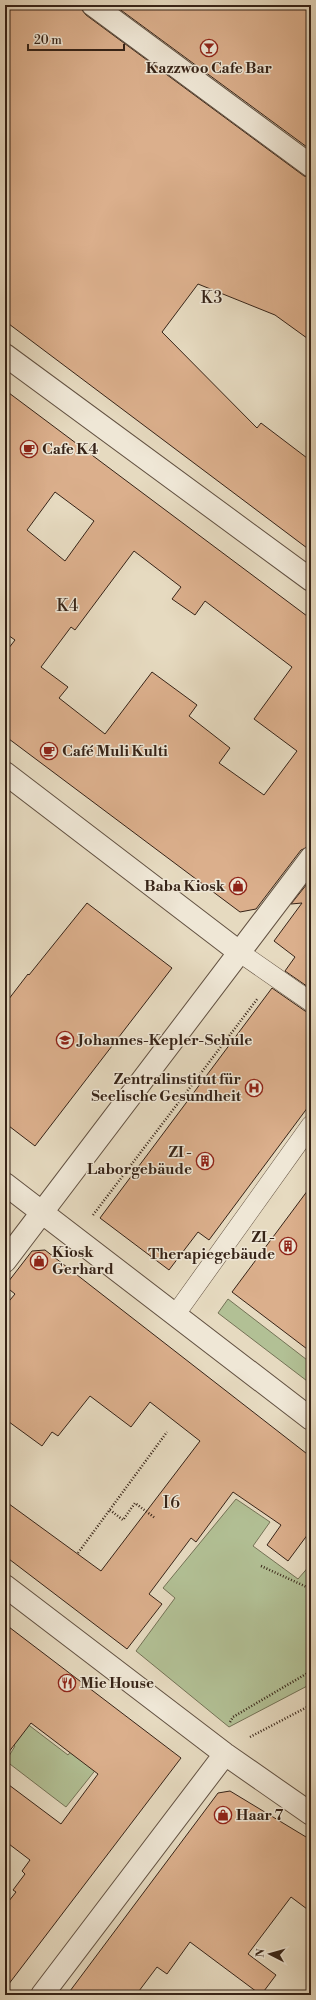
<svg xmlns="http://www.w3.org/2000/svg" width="316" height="2000" font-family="'Libre Bodoni',serif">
	<rect width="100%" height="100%" fill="#e6dac0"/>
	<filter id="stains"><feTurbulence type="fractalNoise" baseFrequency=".005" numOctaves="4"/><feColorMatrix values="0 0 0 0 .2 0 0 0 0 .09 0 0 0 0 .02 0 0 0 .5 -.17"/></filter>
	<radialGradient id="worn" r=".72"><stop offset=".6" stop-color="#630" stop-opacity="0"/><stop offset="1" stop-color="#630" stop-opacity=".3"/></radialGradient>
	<path fill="#b2c095" stroke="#747256" d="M228 1299 311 1363V1384L218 1313Z
		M236 1499 270 1522 253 1546 298 1579 311 1564V1684L229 1727 136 1651 175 1598 163 1588Z
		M5 1707 68 1755 80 1740 105 1758 66 1807 6 1761 15 1746 5 1738Z"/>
	<path fill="#dbaf8c" stroke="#362317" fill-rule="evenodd" d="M5 5H81L82 10 86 15 304 176 311 178V341L275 315 198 284 162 332 257 428 261 423 311 461V551L5 321Z
		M114 5H311V150Z
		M5 390 311 619V846L301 850 256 909 240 912 5 736V653L15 640 5 633ZM55 492 94 521 65 561 27 530ZM134 551 181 587 172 599 195 615 205 601 292 667 254 719 297 751 264 795 219 763 230 748 189 716 197 705 152 672 105 734 59 698 68 687 41 667 71 627 75 630Z
		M311 879V989L285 971 295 957 274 941 302 903 291 904Z
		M87 903 172 968 35 1146 5 1123V1004L28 974 29 975Z
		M272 988 305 1011 311 1013V1103L209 1240 198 1232 169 1270 100 1218Z
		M311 1186V1352L232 1292Z
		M45 1250 311 1457V1530L288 1561 267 1545 281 1525 233 1492 196 1542 191 1538 149 1594 162 1604 127 1649 5 1556V1501L101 1571 200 1441 150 1402 131 1427 90 1396 58 1436 52 1432 42 1446 5 1419V1306L15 1294 5 1286 32 1251Z
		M5 1624 181 1758 5 1989V1906L16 1892 13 1890 25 1874 22 1871 30 1860 5 1841V1782L61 1824 98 1774 31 1723 5 1757Z
		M230 1791 311 1840V1912L291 1897 248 1954 276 1975 261 1995 190 1942 167 1974 157 1967 136 1995H67L218 1793Z"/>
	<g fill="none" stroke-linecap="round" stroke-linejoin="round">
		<defs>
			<path id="lane" d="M239 952 311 1002
				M175 1315 311 1125"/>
			<path id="street" d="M93 5 311 166
				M5 355 311 580
				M5 773 239 952
				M5 1184 311 1419
				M5 1261 311 858
				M5 1586 225 1754 311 1814
				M42 1995 225 1754"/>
		</defs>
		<use href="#lane" stroke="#625141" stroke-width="20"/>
		<use href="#street" stroke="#625141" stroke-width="24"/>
		<path stroke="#362317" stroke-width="2.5" stroke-dasharray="1 2" stroke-linecap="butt" d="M93 1215 258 998
			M110 1510 123 1520 135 1503 155 1518
			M78 1553 167 1432
			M261 1566 311 1589
			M230 1722 233 1717 311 1671
			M250 1737 311 1705"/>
		<use href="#lane" stroke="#efe7d6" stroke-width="19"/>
		<use href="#street" stroke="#efe7d6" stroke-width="22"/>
	</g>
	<defs>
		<symbol id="bar-ring" viewBox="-11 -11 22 22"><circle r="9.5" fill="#efe7d6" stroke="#8f2418" stroke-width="1.5"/><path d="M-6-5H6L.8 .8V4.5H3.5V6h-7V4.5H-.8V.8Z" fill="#8f2418"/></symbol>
		<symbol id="cafe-ring" viewBox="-11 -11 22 22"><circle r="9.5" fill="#efe7d6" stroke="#8f2418" stroke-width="1.5"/><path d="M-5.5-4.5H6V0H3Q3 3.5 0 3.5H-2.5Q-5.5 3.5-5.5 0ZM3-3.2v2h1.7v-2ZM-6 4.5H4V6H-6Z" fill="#8f2418"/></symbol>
		<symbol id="shop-ring" viewBox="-11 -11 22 22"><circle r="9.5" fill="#efe7d6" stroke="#8f2418" stroke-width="1.5"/><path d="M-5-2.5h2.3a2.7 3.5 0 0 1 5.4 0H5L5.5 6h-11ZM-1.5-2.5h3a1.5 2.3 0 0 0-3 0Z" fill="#8f2418"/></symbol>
		<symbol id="school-ring" viewBox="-11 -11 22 22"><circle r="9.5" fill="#efe7d6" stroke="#8f2418" stroke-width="1.5"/><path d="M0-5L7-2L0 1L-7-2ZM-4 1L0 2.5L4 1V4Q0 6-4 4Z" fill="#8f2418"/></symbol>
		<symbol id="hospital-ring" viewBox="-11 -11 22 22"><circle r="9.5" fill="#efe7d6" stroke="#8f2418" stroke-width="1.5"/><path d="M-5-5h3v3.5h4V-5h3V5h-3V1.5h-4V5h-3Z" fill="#8f2418"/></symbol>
		<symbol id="building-ring" viewBox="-11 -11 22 22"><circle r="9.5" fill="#efe7d6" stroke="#8f2418" stroke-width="1.5"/><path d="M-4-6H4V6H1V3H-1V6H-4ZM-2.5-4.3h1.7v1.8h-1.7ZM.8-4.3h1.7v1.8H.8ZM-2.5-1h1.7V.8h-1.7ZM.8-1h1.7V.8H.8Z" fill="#8f2418"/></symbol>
		<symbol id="restaurant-ring" viewBox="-11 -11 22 22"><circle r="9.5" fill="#efe7d6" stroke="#8f2418" stroke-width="1.5"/><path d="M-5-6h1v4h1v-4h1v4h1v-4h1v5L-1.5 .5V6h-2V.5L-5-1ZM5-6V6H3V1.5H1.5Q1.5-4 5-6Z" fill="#8f2418"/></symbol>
	</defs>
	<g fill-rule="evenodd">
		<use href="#bar-ring" x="199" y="38" width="20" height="20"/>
		<use href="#cafe-ring" x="19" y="439" width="20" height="20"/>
		<use href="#cafe-ring" x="39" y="741" width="20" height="20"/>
		<use href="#shop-ring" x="228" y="876" width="20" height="20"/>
		<use href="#school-ring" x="55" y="1030" width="20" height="20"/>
		<use href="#hospital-ring" x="244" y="1078" width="20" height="20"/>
		<use href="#building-ring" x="195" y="1151" width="20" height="20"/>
		<use href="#building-ring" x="278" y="1236" width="20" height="20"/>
		<use href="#shop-ring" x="29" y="1251" width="20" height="20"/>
		<use href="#restaurant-ring" x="57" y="1673" width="20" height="20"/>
		<use href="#shop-ring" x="213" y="1805" width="20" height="20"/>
	</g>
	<g text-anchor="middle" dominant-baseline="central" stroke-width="3" stroke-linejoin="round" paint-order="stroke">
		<g font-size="15" font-weight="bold" fill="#362317" stroke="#efe7d6" text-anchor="start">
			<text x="209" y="68" text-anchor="middle">Kazzwoo Cafe Bar</text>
			<text x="42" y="449">Cafe K4</text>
			<text x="62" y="751">Café Muli Kulti</text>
			<text x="225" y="886" text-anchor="end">Baba Kiosk</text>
			<text x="78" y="1040">Johannes-Kepler-Schule</text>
			<text x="241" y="1079" text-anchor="end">Zentralinstitut für<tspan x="241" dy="17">Seelische Gesundheit</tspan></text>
			<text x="192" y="1152" text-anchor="end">ZI -<tspan x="192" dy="17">Laborgebäude</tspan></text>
			<text x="275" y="1237" text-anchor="end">ZI -<tspan x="275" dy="17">Therapiegebäude</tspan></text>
			<text x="52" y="1252">Kiosk<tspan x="52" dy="17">Gerhard</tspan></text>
			<text x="80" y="1683">Mie House</text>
			<text x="236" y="1815">Haar 7</text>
		</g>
		<g font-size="16" letter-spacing="1" fill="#362317" stroke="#efe7d6">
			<text x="212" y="298">K3</text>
			<text x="68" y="606">K4</text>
			<text x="172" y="1503">I6</text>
		</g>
	</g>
	<rect width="316" height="2000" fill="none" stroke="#e6dac0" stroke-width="20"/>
	<rect x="6" y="6" width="304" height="1988" fill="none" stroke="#362317" stroke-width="2"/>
	<rect x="10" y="10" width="296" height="1980" fill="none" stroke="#362317"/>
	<g transform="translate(270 1954) rotate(276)" stroke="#efe7d6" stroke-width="3" paint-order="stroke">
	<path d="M0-3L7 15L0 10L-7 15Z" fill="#362317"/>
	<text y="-6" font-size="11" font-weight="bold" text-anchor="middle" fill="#362317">N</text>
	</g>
	<path d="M28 44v6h96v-6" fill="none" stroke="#362317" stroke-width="2"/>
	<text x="34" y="44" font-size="12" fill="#362317" stroke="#efe7d6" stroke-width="3" paint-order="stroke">20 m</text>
	<rect width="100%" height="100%" filter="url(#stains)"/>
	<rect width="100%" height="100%" fill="url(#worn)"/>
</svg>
